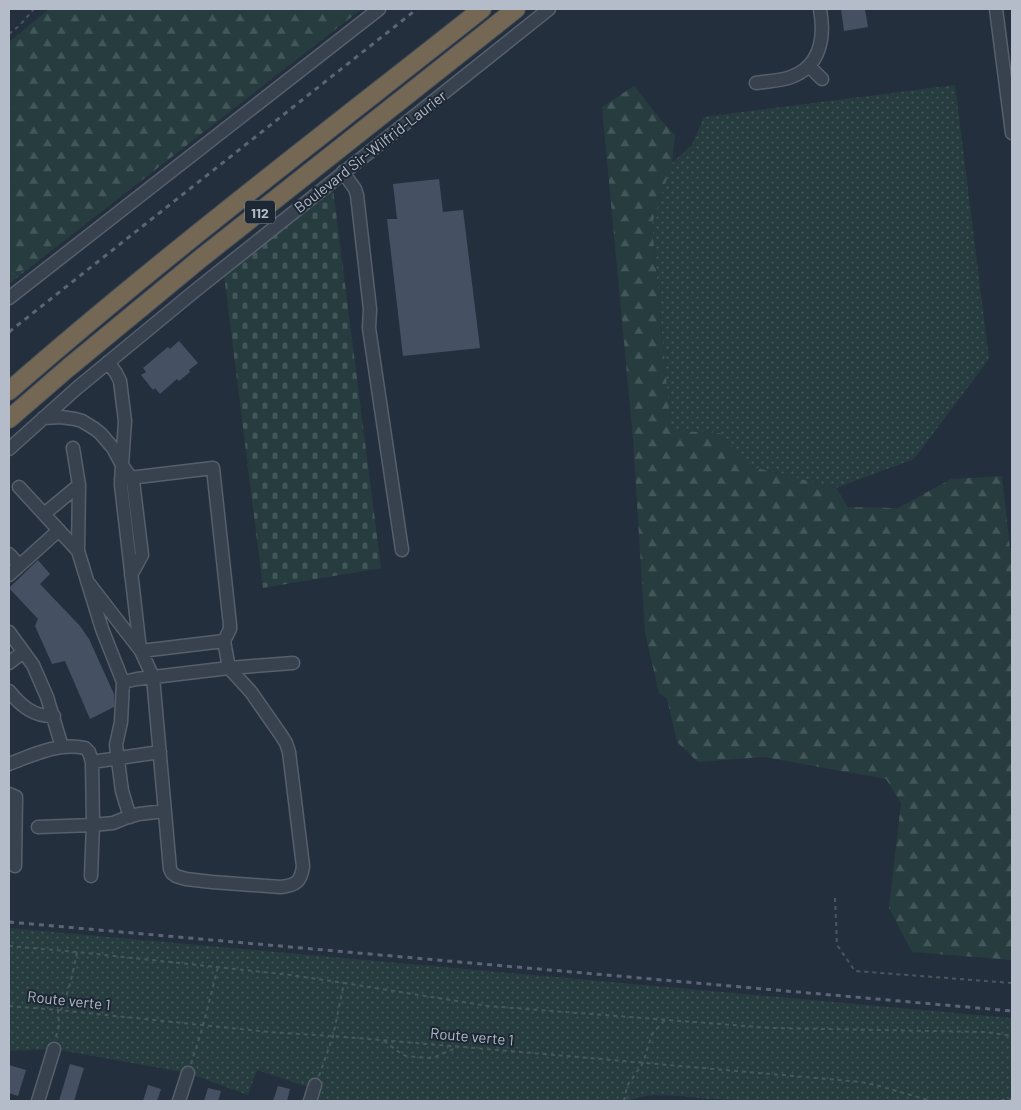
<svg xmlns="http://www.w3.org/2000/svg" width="1021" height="1110" font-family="Barlow,sans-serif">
	<defs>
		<pattern id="grass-dots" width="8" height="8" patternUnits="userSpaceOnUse" patternTransform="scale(1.25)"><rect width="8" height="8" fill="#263c3f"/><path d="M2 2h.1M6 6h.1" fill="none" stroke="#435659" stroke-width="1.8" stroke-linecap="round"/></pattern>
		<pattern id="forest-firs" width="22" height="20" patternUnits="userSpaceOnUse" patternTransform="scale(1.25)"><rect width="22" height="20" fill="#263c3f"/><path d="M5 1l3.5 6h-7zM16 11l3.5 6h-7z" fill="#435659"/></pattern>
		<pattern id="cemetery-stones" width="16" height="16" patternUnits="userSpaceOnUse" patternTransform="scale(1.25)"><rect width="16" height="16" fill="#263c3f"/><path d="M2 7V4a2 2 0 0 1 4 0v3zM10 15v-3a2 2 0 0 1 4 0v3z" fill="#435659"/></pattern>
	</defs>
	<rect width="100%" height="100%" fill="#242f3e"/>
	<path fill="url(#grass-dots)" d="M955 85 989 359 914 459 836 488 749 466 721 433 671 432 652 224 672 163 692 145 704 117Z
		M28 269 9 284V274Z
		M9 928 1012 1018V1101C912 1101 812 1104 712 1099 694 1098 644 1090 630 1101H310L315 1085 305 1086 257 1070 248 1095 188 1073 54 1049 9 1051Z"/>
	<path fill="url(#forest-firs)" d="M49 9H361L359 11 28 269 9 274V42Z
		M634 86 661 120 675 135 672 163 652 224 671 431 721 433 749 466 836 488 848 507 898 508 951 479 1002 476 1012 566V960L912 952 889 908 901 803 886 779 764 757 698 762 677 742 667 699 659 693 645 633 633 438 602 107Z"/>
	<path fill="url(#cemetery-stones)" d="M333 189 381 568 263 588 224 275Z"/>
	<path fill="#455162" d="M841 9H865L868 27 844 31Z
		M439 179 443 212 463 210 480 348 403 356 387 219H397L393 184Z
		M179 341 198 363 189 370 190 372 179 381 177 379 160 394 155 388 153 390 141 375 146 372 143 368 168 347 170 349Z
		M38 560 50 574 40 584 80 626 89 639 114 694V707L90 719 65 661 52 664 35 626 38 619 9 588Z
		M70 1064 84 1068 74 1101H59Z
		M9 1065 26 1070 18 1096 9 1093Z
		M148 1085 161 1089 157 1101H143Z
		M278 1086 290 1089 287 1101H273Z
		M208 1088 221 1091 218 1101H204Z"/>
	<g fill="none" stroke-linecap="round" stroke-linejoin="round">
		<defs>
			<path id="minor" d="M996 9 1012 133
				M809 66 822 79
				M756 83C768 81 780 81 791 77 821 66 825 37 820 9
				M343 172 355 189 357 195 370 309 369 328 402 550
				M9 298 379 9
				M108 362 116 373 120 381 125 421 122 465 121 485 140 649
				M43 418 61 417 75 419 82 421 95 429 101 434 113 448 122 465 133 481 142 555 131 575
				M73 448 79 485
				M9 449 77 388 196 290 549 9
				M121 479 213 468 230 625V629L224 641 141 651
				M19 487 78 551 102 629 123 682 137 679 229 668 293 663
				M44 514 79 485 78 551
				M9 554 19 565
				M9 575 59 530
				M87 581 141 651 153 677 170 869 172 873 176 876 186 879 212 882 281 887C296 885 301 882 303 866L289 752 286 743 281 735 251 692 229 668 224 641
				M9 632 33 665 47 697 62 747
				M9 663 23 652
				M123 682 121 722 116 745 122 791 130 817
				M9 691C21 706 34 717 54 716
				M160 752 92 762 93 825 113 823 128 817 139 814 165 811
				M9 764C33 755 58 742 85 748L89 752 92 762
				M9 794 16 797 15 866
				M38 827 93 825 91 876
				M38 1101 54 1049
				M179 1101 188 1073
				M310 1101 315 1085"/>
			<path id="highway" d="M9 391C161 258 323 135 482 9
				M9 419 68 368 200 259 516 9"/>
		</defs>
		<use href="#minor" stroke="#565f6c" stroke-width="15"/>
		<use href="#highway" stroke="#434c59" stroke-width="20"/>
		<path stroke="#44595c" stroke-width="2" stroke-dasharray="4 4" stroke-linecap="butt" d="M9 34 20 25 34 9
			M835 898 837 945 855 971 1012 983
			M9 946 77 952 291 975 344 983
			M9 1006 58 1010 269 1032 333 1036 510 1051 861 1082 876 1085 931 1101
			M61 1010C69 991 73 973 77 952
			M56 1037 59 1025 58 1010
			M384 1041 399 1052 406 1056 428 1058 435 1057 458 1047
			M191 1064 203 1026 218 967
			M319 1076 333 1036 344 983 488 1006 771 1028 986 1032 1012 1036
			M624 1101 627 1086 643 1063 652 1034 665 1020
			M993 1101 1012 1099"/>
		<use href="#minor" stroke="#38414e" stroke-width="12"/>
		<use href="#highway" stroke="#746855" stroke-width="18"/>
		<path stroke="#5a6575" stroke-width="3" stroke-dasharray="5 5" stroke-linecap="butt" d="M9 332 417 9
			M9 922 1012 1011"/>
	</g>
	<g text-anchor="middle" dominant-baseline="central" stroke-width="4" stroke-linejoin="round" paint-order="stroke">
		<rect fill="#1d2633" stroke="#878f9c" stroke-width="1" x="245" y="200.5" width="30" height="23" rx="4"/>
		<g font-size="14" font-weight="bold" fill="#b4bcc9">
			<text x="260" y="212">112</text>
		</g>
		<g font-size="15" fill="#b4bcc9" stroke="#1d2633">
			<text transform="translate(370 151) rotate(-38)">Boulevard Sir-Wilfrid-Laurier</text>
			<text transform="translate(69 1000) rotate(6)">Route verte 1</text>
			<text transform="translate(472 1036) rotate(5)">Route verte 1</text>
		</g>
	</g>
	<rect width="1021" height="1110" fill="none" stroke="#b4bcc9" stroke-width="20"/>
</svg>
